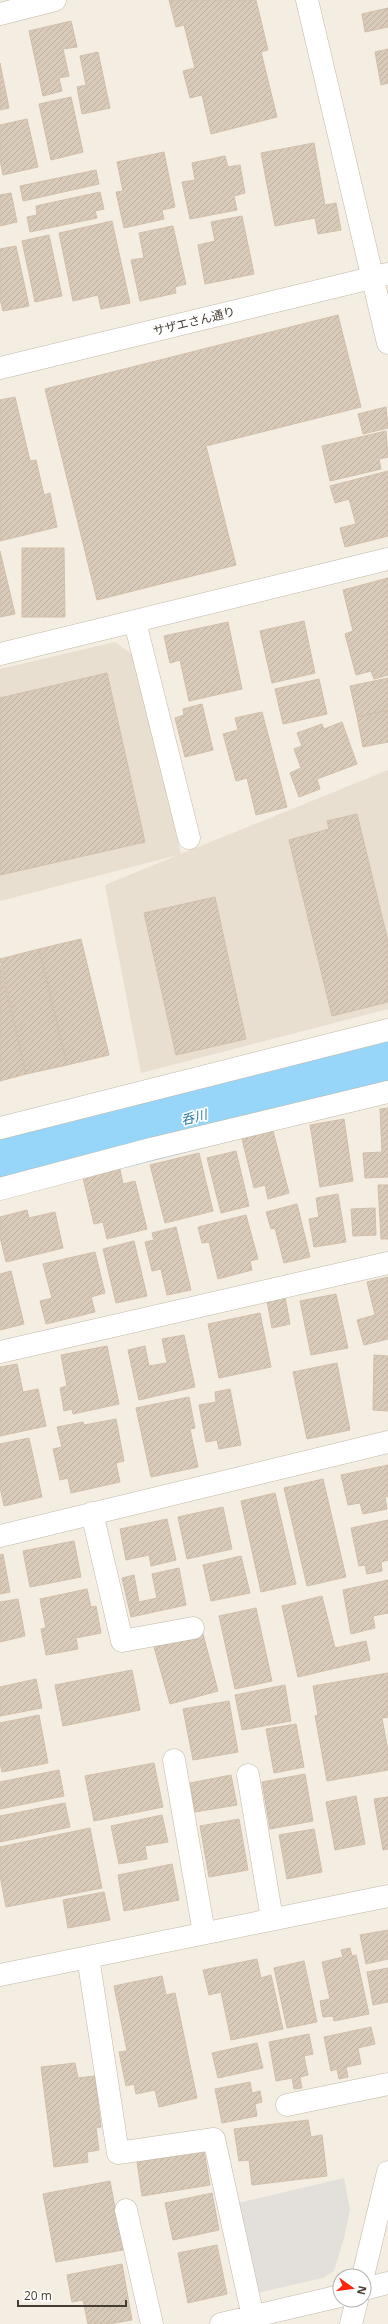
<svg xmlns="http://www.w3.org/2000/svg" width="388" height="2324" font-family="'Open Sans','Noto Sans JP',sans-serif">
	<defs>
		<pattern id="park-crowns" width="20" height="18" patternUnits="userSpaceOnUse"><rect width="20" height="18" fill="#d1eda6"/><path d="M2 6a3 3 0 1 1 6 0M12 15a3 3 0 1 1 6 0" fill="none" stroke="#b5cc8f"/></pattern>
		<pattern id="building-hatch" width="6" height="6" patternUnits="userSpaceOnUse"><rect width="6" height="6" fill="#d9cbba"/><path d="M-1 1l2-2M0 6l6-6M5 7l2-2" fill="none" stroke="#bcafa0"/></pattern>
	</defs>
	<rect width="100%" height="100%" fill="#f3ede2"/>
	<path fill="#e8dfd0" d="M115 642 133 655 181 854 388 770V1009L141 1073 105 885 178 855 0 901V669Z"/>
	<path fill="url(#park-crowns)" d="M388 1046V1078L0 1173V1141Z"/>
	<path fill="#e3e0dc" d="M344 2178 350 2210 344 2238 334 2271 323 2278 253 2294 234 2204Z"/>
	<g fill="none" stroke-linecap="round" stroke-linejoin="round">
		<path stroke="#97d6f8" stroke-width="65" d="M0 1166 388 1068"/>
	</g>
	<path fill="url(#building-hatch)" stroke="#d1bfa9" d="M169 0H256L268 50 261 52 277 117 211 134 202 95 190 98 183 71 195 68 184 25 176 27Z
		M388 8V27L365 32 362 14Z
		M71 21 77 47 63 49 69 76 59 78 62 91 43 96 29 31Z
		M388 49V83L381 85 375 52Z
		M98 52 110 108 82 114 77 87 86 85 80 56Z
		M0 63 9 108 0 110Z
		M71 97 83 152 51 160 39 104Z
		M27 119 38 167 3 175 0 160V125Z
		M314 143 325 205 336 203 341 230 318 234 315 218 275 226 261 153Z
		M164 152 175 207 162 210 164 219 124 228 116 192 123 191 117 162Z
		M225 156 228 167 240 165 245 193 234 196 237 210 190 219 182 182 195 180 192 163Z
		M96 170 99 184 23 201 20 186Z
		M100 192 104 209 95 211 97 218 30 232 27 217 37 215 36 206Z
		M11 193 17 222 0 226V195Z
		M242 216 254 274 205 284 198 245 215 241 211 222Z
		M112 221 130 303 101 309 98 295 73 301 59 233Z
		M173 226 186 284 175 287 176 293 140 301 131 260 144 258 139 233Z
		M49 235 62 296 35 302 22 241Z
		M16 246 29 306 3 311 0 299V249Z
		M338 315 361 407 206 446 236 565 97 600 45 389Z
		M15 397 30 461 36 460 44 495 50 493 57 527 0 541V400Z
		M386 407 388 428 363 434 358 414Z
		M386 431 388 457 379 459 381 469 330 481 322 446Z
		M388 471V536L345 547 340 528 356 524 349 499 335 503 330 486Z
		M22 548H64L65 617H22Z
		M0 551 15 614 0 617Z
		M388 578V675L374 679 371 671 356 675 345 634 353 631 343 590Z
		M304 621 315 673 272 683 260 631Z
		M228 622 242 689 189 701 180 660 170 663 164 636Z
		M107 673 145 842 0 875V698Z
		M388 678V710L357 717 350 686Z
		M319 679 327 714 283 724 275 689Z
		M202 704 213 750 185 757 175 718 184 715 183 709Z
		M388 710V742L363 747 357 717Z
		M262 712 287 807 256 815 247 778 236 781 223 734 238 730 235 718Z
		M342 722 357 764 317 779 320 789 299 797 290 773 301 768 294 749 302 746 297 733 322 724 324 729Z
		M357 814 388 941V1002L332 1016 289 840 329 829 327 821Z
		M215 897 246 1039 176 1055 144 913Z
		M81 939 109 1055 67 1065 39 949Z
		M39 949 67 1065 26 1074 0 959Z
		M0 965 26 1074 0 1081Z
		M388 1108V1177L365 1178 363 1153 382 1152 380 1109Z
		M344 1119 353 1181 320 1187 310 1125Z
		M273 1131 289 1193 268 1199 265 1185 254 1188 242 1139Z
		M236 1151 249 1206 221 1213 207 1158Z
		M199 1153 213 1211 165 1223 150 1165Z
		M120 1169 123 1184 135 1181 147 1229 107 1239 103 1222 94 1224 83 1178Z
		M378 1185H388V1239H381Z
		M338 1194 346 1242 314 1247 309 1219 319 1217 316 1198Z
		M297 1204 310 1257 284 1263 275 1228 271 1229 266 1212Z
		M375 1208 376 1235 353 1236 351 1209Z
		M27 1210 29 1218 55 1212 63 1248 6 1262 0 1237V1217Z
		M246 1215 258 1259 250 1261 252 1270 218 1279 209 1242 202 1243 198 1227Z
		M176 1227 191 1290 167 1295 161 1269 152 1271 145 1242 154 1240 152 1233Z
		M134 1241 147 1296 116 1303 103 1249Z
		M95 1252 105 1293 91 1297 95 1312 46 1324 40 1301 52 1298 43 1264Z
		M11 1271 24 1324 0 1330V1274Z
		M388 1277V1339L364 1345 357 1320 375 1315 367 1282Z
		M336 1294 348 1348 311 1355 300 1301Z
		M285 1297 290 1324 272 1328 267 1301Z
		M260 1313 271 1367 219 1378 208 1324Z
		M184 1335 195 1387 139 1400 128 1350 145 1346 149 1366 167 1363 162 1339Z
		M107 1346 119 1404 73 1414 72 1409 64 1411 60 1388 67 1386 61 1355Z
		M374 1355 388 1356V1411L373 1410Z
		M337 1363 350 1430 307 1439 293 1372Z
		M17 1364 23 1392 38 1389 46 1426 0 1436V1367Z
		M230 1389 241 1445 219 1449 217 1440 206 1442 199 1405 216 1402 215 1392Z
		M189 1397 195 1428 190 1429 198 1467 151 1477 136 1408Z
		M116 1419 124 1461 116 1463 120 1482 71 1493 68 1478 60 1480 53 1449 62 1447 57 1427 83 1422 84 1425Z
		M29 1438 42 1497 4 1506 0 1487V1444Z
		M388 1465V1497H385L387 1509 363 1514 360 1503 348 1505 341 1475Z
		M323 1479 346 1577 307 1586 284 1488Z
		M275 1493 296 1584 261 1592 241 1501Z
		M223 1507 232 1549 187 1559 178 1517Z
		M167 1519 176 1560 151 1566 149 1555 126 1560 120 1529Z
		M388 1520V1560L381 1562 382 1571 367 1574 365 1565 359 1566 351 1528Z
		M74 1541 81 1577 30 1587 23 1551Z
		M3 1554 10 1592 0 1594V1555Z
		M241 1556 250 1593 211 1601 203 1565Z
		M179 1568 186 1605 131 1617 122 1578 134 1575 139 1602 157 1598 152 1574Z
		M388 1580V1613L373 1616 375 1628 351 1634 343 1590Z
		M87 1589 91 1607 96 1606 101 1633 76 1638 78 1649 46 1655 41 1629 46 1628 40 1599Z
		M322 1596 335 1648 366 1641 370 1660 298 1677 282 1606Z
		M18 1599 25 1636 0 1642V1602Z
		M256 1608 272 1681 235 1689 219 1616Z
		M203 1634 218 1691 170 1704 154 1647Z
		M132 1670 140 1710 63 1726 55 1685Z
		M388 1673V1717L382 1718 388 1751V1770L327 1781 315 1716 318 1715 313 1686Z
		M36 1679 42 1708 0 1716V1687Z
		M285 1685 291 1721 242 1730 235 1695Z
		M229 1701 238 1752 193 1760 183 1709Z
		M39 1715 48 1763 2 1772 0 1762V1723Z
		M296 1724 304 1767 274 1773 266 1729Z
		M154 1763 163 1807 94 1821 85 1776Z
		M59 1770 64 1796 0 1809V1782Z
		M305 1774 313 1821 270 1829 262 1782Z
		M231 1775 237 1805 195 1812 190 1783Z
		M356 1796 365 1844 335 1850 326 1802Z
		M388 1797V1849L383 1850 374 1799Z
		M65 1803 70 1827 0 1842V1816Z
		M162 1815 168 1842 145 1846 147 1859 119 1864 111 1826Z
		M239 1819 248 1870 209 1877 200 1826Z
		M90 1828 102 1888 6 1907 0 1876V1847Z
		M314 1829 322 1872 287 1879 279 1835Z
		M172 1864 179 1900 124 1911 118 1875Z
		M104 1892 110 1920 68 1928 63 1900Z
		M388 1930V1959L366 1964 360 1935Z
		M350 1948 352 1956 356 1955 369 2014 334 2021 333 2016 323 2017 320 2001 330 1999 322 1962 343 1957 341 1950Z
		M257 1959 261 1978 271 1975 283 2029 231 2040 221 1992 209 1995 203 1970Z
		M304 1961 317 2022 287 2028 274 1968Z
		M388 1968V2002L373 2005 367 1972Z
		M162 1976 166 1995 175 1993 197 2098 159 2107 155 2090 136 2094 134 2084 126 2086 119 2052 127 2051 114 1986Z
		M371 2027 375 2044 358 2048 361 2064 346 2067 348 2077 339 2079 337 2069 331 2071 324 2037Z
		M309 2034 313 2054 304 2056 308 2075 300 2077 302 2088 294 2089 292 2078 276 2081 269 2042Z
		M257 2043 263 2068 218 2078 212 2053Z
		M75 2063 78 2078 95 2076 101 2127 96 2128 99 2150 87 2152 88 2162 54 2167 41 2067Z
		M250 2082 252 2093 260 2091 262 2102 255 2104 257 2116 222 2123 215 2089Z
		M308 2120 311 2137 322 2135 327 2176 252 2185 249 2160 239 2161 234 2129Z
		M204 2151 210 2185 142 2196 137 2162Z
		M110 2181 123 2250 56 2262 43 2194Z
		M212 2193 219 2230 173 2240 165 2203Z
		M217 2245 227 2294 188 2303 178 2253Z
		M122 2264 132 2320 109 2324H88L83 2300 72 2302 67 2275Z"/>
	<g fill="none" stroke-linecap="round" stroke-linejoin="round">
		<defs>
			<path id="minor" d="M307 0 388 343
				M0 14 55 0
				M0 368 388 274
				M135 622 189 838
				M0 654 388 559
				M0 1128 388 1030
				M0 1189 151 1149 388 1092
				M0 1352 388 1263
				M92 1513 122 1641 193 1628
				M0 1536 388 1442
				M174 1760 204 1933
				M248 1775 272 1919
				M88 1957 118 2153 214 2139 253 2317
				M0 1975 388 1896
				M287 2105 388 2084
				M126 2210 152 2324
				M363 2276 388 2172
				M364 2289 388 2283
				M221 2324 340 2296
				M351 2324 357 2300"/>
		</defs>
		<use href="#minor" stroke="#c3b7a7" stroke-width="23"/>
		<use href="#minor" stroke="#fff" stroke-width="22"/>
	</g>
	<g text-anchor="middle" dominant-baseline="central" stroke-width="3.5" stroke-linejoin="round" paint-order="stroke">
		<g font-size="12" fill="#463d32" stroke="#fff">
			<text transform="translate(194 321) rotate(-14)">サザエさん通り</text>
		</g>
		<g font-size="13" font-style="italic" fill="#1f78ab" stroke="#fff">
			<text transform="translate(194 1117) rotate(-14)">呑川</text>
		</g>
	</g>
	<g transform="translate(352 2288) rotate(104)"><circle r="19" fill="#ffffff" stroke="#b5b1ad"/>
	<path d="M0-3L7 15L0 10L-7 15Z" fill="#ff230e"/>
	<text y="-6" font-size="11" font-weight="bold" text-anchor="middle" fill="#463d32">N</text>
	</g>
	<path d="M18 2300v6h108v-6" fill="none" stroke="#463d32" stroke-width="2"/>
	<text x="24" y="2300" font-size="12" fill="#463d32" stroke="#ffffff" stroke-width="3" paint-order="stroke">20 m</text>
</svg>
